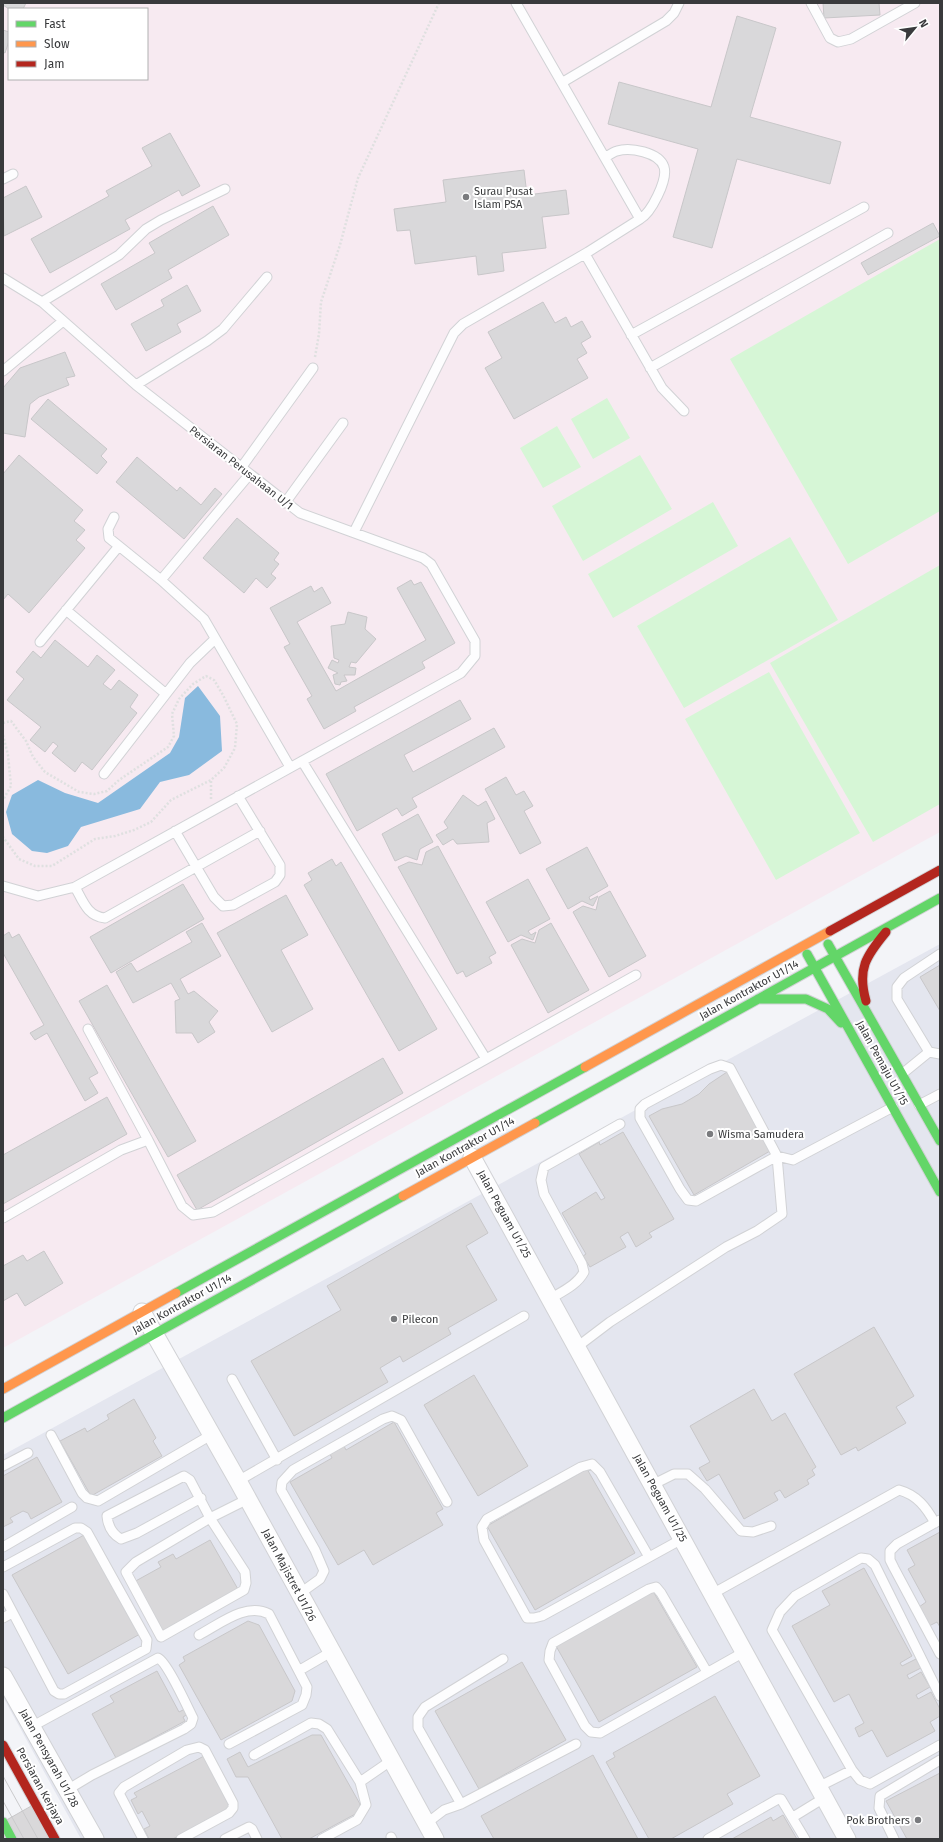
<svg xmlns="http://www.w3.org/2000/svg" width="943" height="1842" font-family="'Fira Sans',sans-serif">
	<rect width="100%" height="100%" fill="#f3f4f8"/>
	<path fill="#e4e6ef" d="M940 944V1839H81L3 1697V1455Z"/>
	<path fill="#f7eaf1" fill-rule="evenodd" d="M3 3H940V832L3 1348ZM9 9H147V79H9Z"/>
	<path fill="#d6f6d6" d="M940 239V511L848 564 730 359Z
		M607 398 630 438 593 459 571 419Z
		M557 426 581 467 543 488 520 448Z
		M640 455 672 509 583 561 552 506Z
		M713 502 738 546 613 618 588 574Z
		M790 537 838 620 684 708 637 626Z
		M940 565V804L873 842 770 663Z
		M769 672 860 833 776 880 685 719Z"/>
	<path fill="#89bade" d="M198 686 220 716 222 751 189 775 160 782 140 809 81 827 68 846 47 853 32 851 12 834 6 812 12 795 38 780 65 793 98 803 170 753 179 737 185 698Z"/>
	<path fill="#d9d8da" stroke="#c8c7c9" d="M3 3H26L23 9H9L3 5Z
		M823 3H879L880 15 824 18Z
		M737 16 776 28 750 117 841 142 830 184 737 159 712 248 673 237 698 149 608 124 619 82 711 107Z
		M3 30 9 32V41L5 53 3 52Z
		M170 133 200 186 182 196 179 190 125 220 130 229 50 273 31 239 109 196 106 191 152 166 142 148Z
		M524 170 527 195 566 190 569 214 542 217 546 248 502 253 504 271 478 275 476 256 415 264 410 230 397 231 394 209 446 202 443 180Z
		M26 186 42 217 4 236 3 198Z
		M213 206 229 235 168 270 172 278 116 310 101 284 155 253 149 243Z
		M933 223 940 236 868 275 861 263Z
		M187 285 201 311 177 324 181 332 146 351 131 324 164 306 161 300Z
		M543 302 555 323 566 317 571 327 582 321 591 337 581 343 587 353 577 359 588 378 514 419 485 368 502 358 488 332Z
		M65 352 75 376 66 378 69 385 39 397 30 404 25 437 3 433V388L20 368Z
		M48 399 107 449 101 456 107 462 97 474 31 419Z
		M19 455 83 510 74 521 85 530 76 540 85 548 29 613 8 594 3 600V474Z
		M137 457 177 491 180 487 201 505 215 488 222 494 184 539 116 482Z
		M237 518 279 553 274 560 279 564 271 574 276 578 267 588 256 578 244 593 203 558Z
		M411 580 414 585 421 582 455 643 422 662 425 668 354 707 356 711 324 729 307 699 312 696 284 647 290 644 270 608 311 586 314 592 322 587 331 603 297 622 336 691 426 640 397 588Z
		M348 612 367 617 365 629 376 639 356 663 351 662 349 667 356 668 355 675H344L347 681 341 682 340 685 335 684 333 675 338 673 328 668 332 660 338 663 339 660 334 658 331 626 345 624Z
		M55 640 88 667 97 655 115 670 103 684 111 690 119 680 138 695 130 707 137 713 92 770 82 762 75 772 52 753 58 746 53 742 45 752 30 740 41 727 7 700 24 679 16 672 33 651 41 658Z
		M460 700 471 719 404 755 413 772 494 728 505 747 412 798 417 807 402 816 397 808 357 831 326 774Z
		M506 777 516 795 524 791 533 806 524 811 541 843 520 854 485 789Z
		M463 795 478 806 486 801 495 819 487 823 489 842 457 844 453 839 443 845 436 835 448 828 444 822Z
		M418 814 433 842 420 849 417 860 406 856 395 861 382 834Z
		M438 846 496 953 489 957 492 963 466 977 463 971 457 974 398 867 409 862 422 865 426 852Z
		M587 847 608 886 589 897 590 900 598 896 593 906 582 901 568 909 546 869Z
		M332 859 336 866 341 862 437 1029 399 1051 304 885 312 880 308 873Z
		M528 879 550 919 528 931 531 935 536 932 533 940 521 935 508 942 486 902Z
		M183 884 204 919 111 973 90 937Z
		M610 891 646 956 609 977 573 912 583 906 596 910 599 897Z
		M286 895 308 935 281 950 313 1009 272 1032 217 933Z
		M202 923 221 956 180 979 188 994 194 991 218 1011 209 1022 215 1032 198 1043 192 1033H176L175 1001 180 999 171 983 133 1003 116 972 131 963 137 972 192 942 186 932Z
		M551 923 589 990 548 1013 511 945 522 939 535 943 539 930Z
		M9 932 12 938 19 934 98 1073 89 1078 98 1093 85 1101 47 1033 35 1040 30 1033 44 1025 3 953V936Z
		M940 965V1011L920 977Z
		M107 985 196 1141 168 1157 79 1001Z
		M383 1058 403 1093 197 1210 177 1175Z
		M727 1072 770 1151 694 1195 649 1116 662 1109 682 1104 699 1094 709 1084Z
		M107 1097 127 1134 3 1204V1155Z
		M623 1132 674 1219 649 1233 652 1237 636 1247 628 1232 620 1237 626 1247 590 1267 583 1256 586 1254 562 1213 596 1192 601 1200 605 1198 579 1154 599 1142 600 1145Z
		M471 1203 488 1233 466 1246 497 1300 448 1328 451 1334 403 1362 400 1356 380 1368 388 1382 294 1436 251 1361 341 1310 327 1286Z
		M44 1251 63 1283 25 1306 17 1293 3 1301V1266L23 1255 27 1261Z
		M874 1327 914 1396 896 1407 906 1423 858 1451 856 1447 841 1455 794 1374Z
		M474 1375 528 1466 478 1496 424 1405Z
		M754 1389 772 1421 785 1413 816 1467 812 1470 815 1475 807 1480 809 1484 785 1498 780 1490 774 1493 778 1500 744 1519 719 1474 707 1481 699 1468 710 1462 690 1426Z
		M134 1399 156 1438 153 1441 162 1456 91 1496 60 1441 85 1428 87 1432 109 1419 107 1415Z
		M394 1422 443 1509 436 1513 443 1525 373 1565 364 1550 338 1565 290 1482 332 1458 330 1454 344 1446 346 1450Z
		M37 1457 62 1502 31 1519 28 1513 23 1511 10 1518 13 1522 3 1527V1476Z
		M587 1469 635 1553 535 1610 487 1526Z
		M940 1532V1627L937 1622 929 1626 919 1607 926 1602 908 1569 915 1565 907 1550Z
		M84 1535 140 1634 68 1674 12 1575Z
		M210 1540 239 1591 161 1635 132 1583 161 1567 158 1562 173 1554 176 1559Z
		M864 1568 912 1656 900 1663 902 1666 916 1659 921 1668 907 1675 909 1679 921 1672 930 1687 916 1695 918 1699 931 1692 940 1709V1716L930 1722 935 1731 887 1757 872 1730 859 1737 855 1728 864 1723 849 1694 834 1702 792 1626 830 1605 822 1591Z
		M653 1591 697 1667 599 1722 556 1646Z
		M248 1621 259 1625 295 1691 292 1701 221 1740 179 1665 185 1661 183 1657Z
		M522 1662 566 1740 479 1789 435 1711Z
		M157 1671 179 1712 187 1708 190 1713 183 1717 185 1721 116 1758 92 1714 114 1702 110 1696Z
		M715 1696 760 1776 727 1794 733 1804 671 1839H649L606 1762 615 1757 613 1753Z
		M312 1735H321L360 1804 359 1812 309 1839H282L248 1777H236L227 1759 240 1752 248 1767Z
		M593 1755 638 1839H494L481 1816Z
		M204 1756 231 1808 173 1839H149L144 1829 150 1826 142 1811 138 1814 131 1800 137 1797 134 1793Z
		M940 1773V1839H907L886 1801Z
		M33 1805 52 1839H3V1822Z
		M783 1815 797 1839H732L771 1817 773 1821Z"/>
	<g fill="none" stroke-linecap="round" stroke-linejoin="round">
		<defs>
			<path id="lane" d="M811 3 830 38 838 42 851 39 915 3
				M563 82 666 21 674 13 679 3
				M606 157C609 155 613 152 617 151 630 147 659 152 664 167 668 180 651 213 640 219
				M3 179 13 174
				M585 254 662 388 684 411
				M3 278 42 302 136 385 300 513 423 558 431 564 475 641V656L461 673 75 887 38 896 3 886
				M42 302 119 255 146 229 161 220 225 189
				M631 335 864 207
				M650 368 888 233
				M3 371 63 321
				M136 385 207 341 223 329 267 277
				M241 468 313 368
				M285 503 343 423
				M114 517 108 529 109 538 161 580 204 619 290 767
				M354 532 454 333 463 324 588 252 640 219 516 3
				M161 580 249 475
				M66 610 166 694
				M40 642 119 546
				M302 761 486 1059
				M104 774 190 663 215 639
				M175 831 214 897 223 906 233 905 275 882 280 875V865L238 796
				M75 887C83 901 87 916 105 918L260 831
				M940 954 904 978 897 987V999L929 1052 940 1054
				M88 1029 148 1140
				M902 1074 929 1052
				M919 1105 940 1094
				M3 1218 121 1150 148 1140 182 1206 193 1215 213 1212 636 975
				M550 1299C563 1291 577 1285 584 1272L582 1264 544 1194 541 1180 544 1167 620 1124
				M577 1347 610 1322 726 1247 757 1231 782 1214 777 1156 730 1068 721 1065 710 1069 645 1104 640 1109V1118L680 1189 688 1200 696 1201 777 1156 793 1160 893 1107
				M232 1379 277 1460
				M51 1435 82 1493 87 1498 98 1501 211 1435
				M3 1466 28 1453
				M238 1481 524 1316
				M652 1485 674 1474H688L705 1489 741 1531 753 1532 771 1526
				M201 1498 137 1533 121 1539C112 1534 108 1527 107 1516L184 1476 190 1480 210 1518 245 1572 246 1583 244 1590 161 1637 126 1572 136 1562 210 1518 248 1499
				M940 1520 897 1544 890 1551V1560L894 1568 940 1654
				M3 1547 72 1507
				M649 1557 600 1472 592 1464 581 1467 487 1519 482 1527 484 1540 527 1618H534L542 1616 682 1539
				M3 1567 75 1528H81L87 1532 147 1640 146 1649 64 1694H59L54 1691 3 1594
				M299 1594 320 1579 324 1571 315 1550 281 1490 282 1482 293 1470 383 1419 392 1416 401 1420 447 1502
				M712 1594 899 1490C917 1495 926 1507 935 1523
				M3 1618 12 1613
				M199 1635C220 1624 246 1602 269 1614L307 1687 306 1695 302 1705 229 1744
				M300 1670 331 1652
				M707 1672 661 1593 656 1587 649 1589 553 1643 550 1651 549 1660 585 1726 591 1732 600 1733 744 1652
				M31 1727 158 1658C167 1662 187 1706 193 1718L191 1724 184 1729 92 1775 67 1790
				M254 1755 311 1723 319 1724 327 1729 360 1782
				M852 1770 860 1780 870 1784 940 1745
				M818 1787 852 1770 772 1630 780 1612 795 1596 861 1558 868 1559 875 1565 940 1696
				M461 1804 576 1744
				M793 1817 824 1798
				M427 1823 444 1810 461 1804 418 1728V1717L425 1707 503 1659
				M391 1837 392 1839
				M143 1839 119 1793 124 1787 187 1750 199 1747 205 1750 233 1803V1808L229 1813 181 1839
				M225 1839 249 1827 252 1829 257 1839
				M322 1839 357 1820 366 1805 360 1782 392 1760
				M708 1839 778 1799H781L805 1839
				M894 1839 879 1808 880 1796 940 1760"/>
			<path id="street" d="M472 1157 847 1839
				M142 1312 238 1481 435 1839
				M3 1676 95 1839"/>
			<path id="fast" d="M828 944 940 1141
				M807 954 940 1192
				M758 999H806L828 1009 841 1023
				M535 1123 940 898
				M176 1293 585 1067
				M3 1418 403 1196
				M3 1822 12 1839"/>
			<path id="slow" d="M585 1067 830 931
				M403 1196 535 1123
				M3 1389 176 1293"/>
			<path id="jam" d="M830 931 940 870
				M866 1001C857 969 866 956 886 932
				M3 1745 55 1839"/>
		</defs>
		<use href="#lane" stroke="#d1d2d5" stroke-width="11"/>
		<use href="#street" stroke="#d1d2d5" stroke-width="19"/>
		<use href="#fast" stroke="#d1d2d5" stroke-width="11"/>
		<use href="#slow" stroke="#d1d2d5" stroke-width="11"/>
		<use href="#jam" stroke="#d1d2d5" stroke-width="11"/>
		<path stroke="#dfe0e0" stroke-width="2.5" stroke-dasharray="2 2" stroke-linecap="butt" d="M315 357 319 334 321 302 340 245 358 178 439 3
			M3 723 11 721 26 741 33 757 45 772 79 792 94 794 107 791 119 780 168 747 174 736 172 714 179 699 193 684 206 676 214 680 223 695 237 724 235 748 224 768 211 780 171 800 151 822 134 830 115 836 95 839 52 866H35L19 859 3 837
			M3 735 8 755 11 786 3 800
			M211 799V780"/>
		<use href="#lane" stroke="#fdfdfe" stroke-width="9"/>
		<use href="#street" stroke="#fdfdfe" stroke-width="17"/>
		<use href="#fast" stroke="#63d668" stroke-width="9"/>
		<use href="#slow" stroke="#ff974d" stroke-width="9"/>
		<use href="#jam" stroke="#b3261e" stroke-width="9"/>
		<path stroke="#cacacc" stroke-width="1" d="M3 1776 38 1839
			M3 1801 24 1839"/>
	</g>
	<g fill="#7a7b7e" stroke="#fff" stroke-width="1.5">
		<circle cx="466" cy="197" r="4"/>
		<circle cx="710" cy="1134" r="4"/>
		<circle cx="394" cy="1319" r="4"/>
		<circle cx="918" cy="1820" r="4"/>
	</g>
	<g text-anchor="middle" dominant-baseline="central" stroke-width="4" stroke-linejoin="round" paint-order="stroke">
		<g font-size="11" fill="#393a3c" stroke="#fff" text-anchor="start">
			<text x="474" y="191">Surau Pusat<tspan x="474" dy="13">Islam PSA</tspan></text>
			<text x="718" y="1134">Wisma Samudera</text>
			<text x="402" y="1319">Pilecon</text>
			<text x="910" y="1820" text-anchor="end">Pok Brothers</text>
		</g>
		<g font-size="11" fill="#393a3c" stroke="#fff">
			<text transform="translate(241 468) rotate(38)">Persiaran Perusahaan U/1</text>
			<text transform="translate(749 990) rotate(-29)">Jalan Kontraktor U1/14</text>
			<text transform="translate(882 1063) rotate(61)">Jalan Pemaju U1/15</text>
			<text transform="translate(465 1147) rotate(-29)">Jalan Kontraktor U1/14</text>
			<text transform="translate(504 1214) rotate(61)">Jalan Peguam U1/25</text>
			<text transform="translate(182 1304) rotate(-29)">Jalan Kontraktor U1/14</text>
			<text transform="translate(660 1498) rotate(61)">Jalan Peguam U1/25</text>
			<text transform="translate(289 1575) rotate(62)">Jalan Majistret U1/26</text>
			<text transform="translate(49 1758) rotate(61)">Jalan Pensyarah U1/28</text>
			<text transform="translate(40 1786) rotate(61)">Persiaran Kerjaya</text>
		</g>
	</g>
	<rect width="943" height="1842" fill="none" stroke="#393a3c" stroke-width="8"/>
	<rect x="8" y="8" width="140" height="72" fill="#ffffff" stroke="#b0b0b1"/>
	<rect x="16" y="21" width="20" height="6" fill="#63d668" stroke="#b0b0b1"/>
	<text x="44" y="28" font-size="12" fill="#393a3c">Fast</text>
	<rect x="16" y="41" width="20" height="6" fill="#ff974d" stroke="#b0b0b1"/>
	<text x="44" y="48" font-size="12" fill="#393a3c">Slow</text>
	<rect x="16" y="61" width="20" height="6" fill="#b3261e" stroke="#b0b0b1"/>
	<text x="44" y="68" font-size="12" fill="#393a3c">Jam</text>
	<g transform="translate(915 28) rotate(61)" stroke="#ffffff" stroke-width="3" paint-order="stroke">
	<path d="M0-3L7 15L0 10L-7 15Z" fill="#393a3c"/>
	<text y="-6" font-size="11" font-weight="bold" text-anchor="middle" fill="#393a3c">N</text>
	</g>
</svg>
